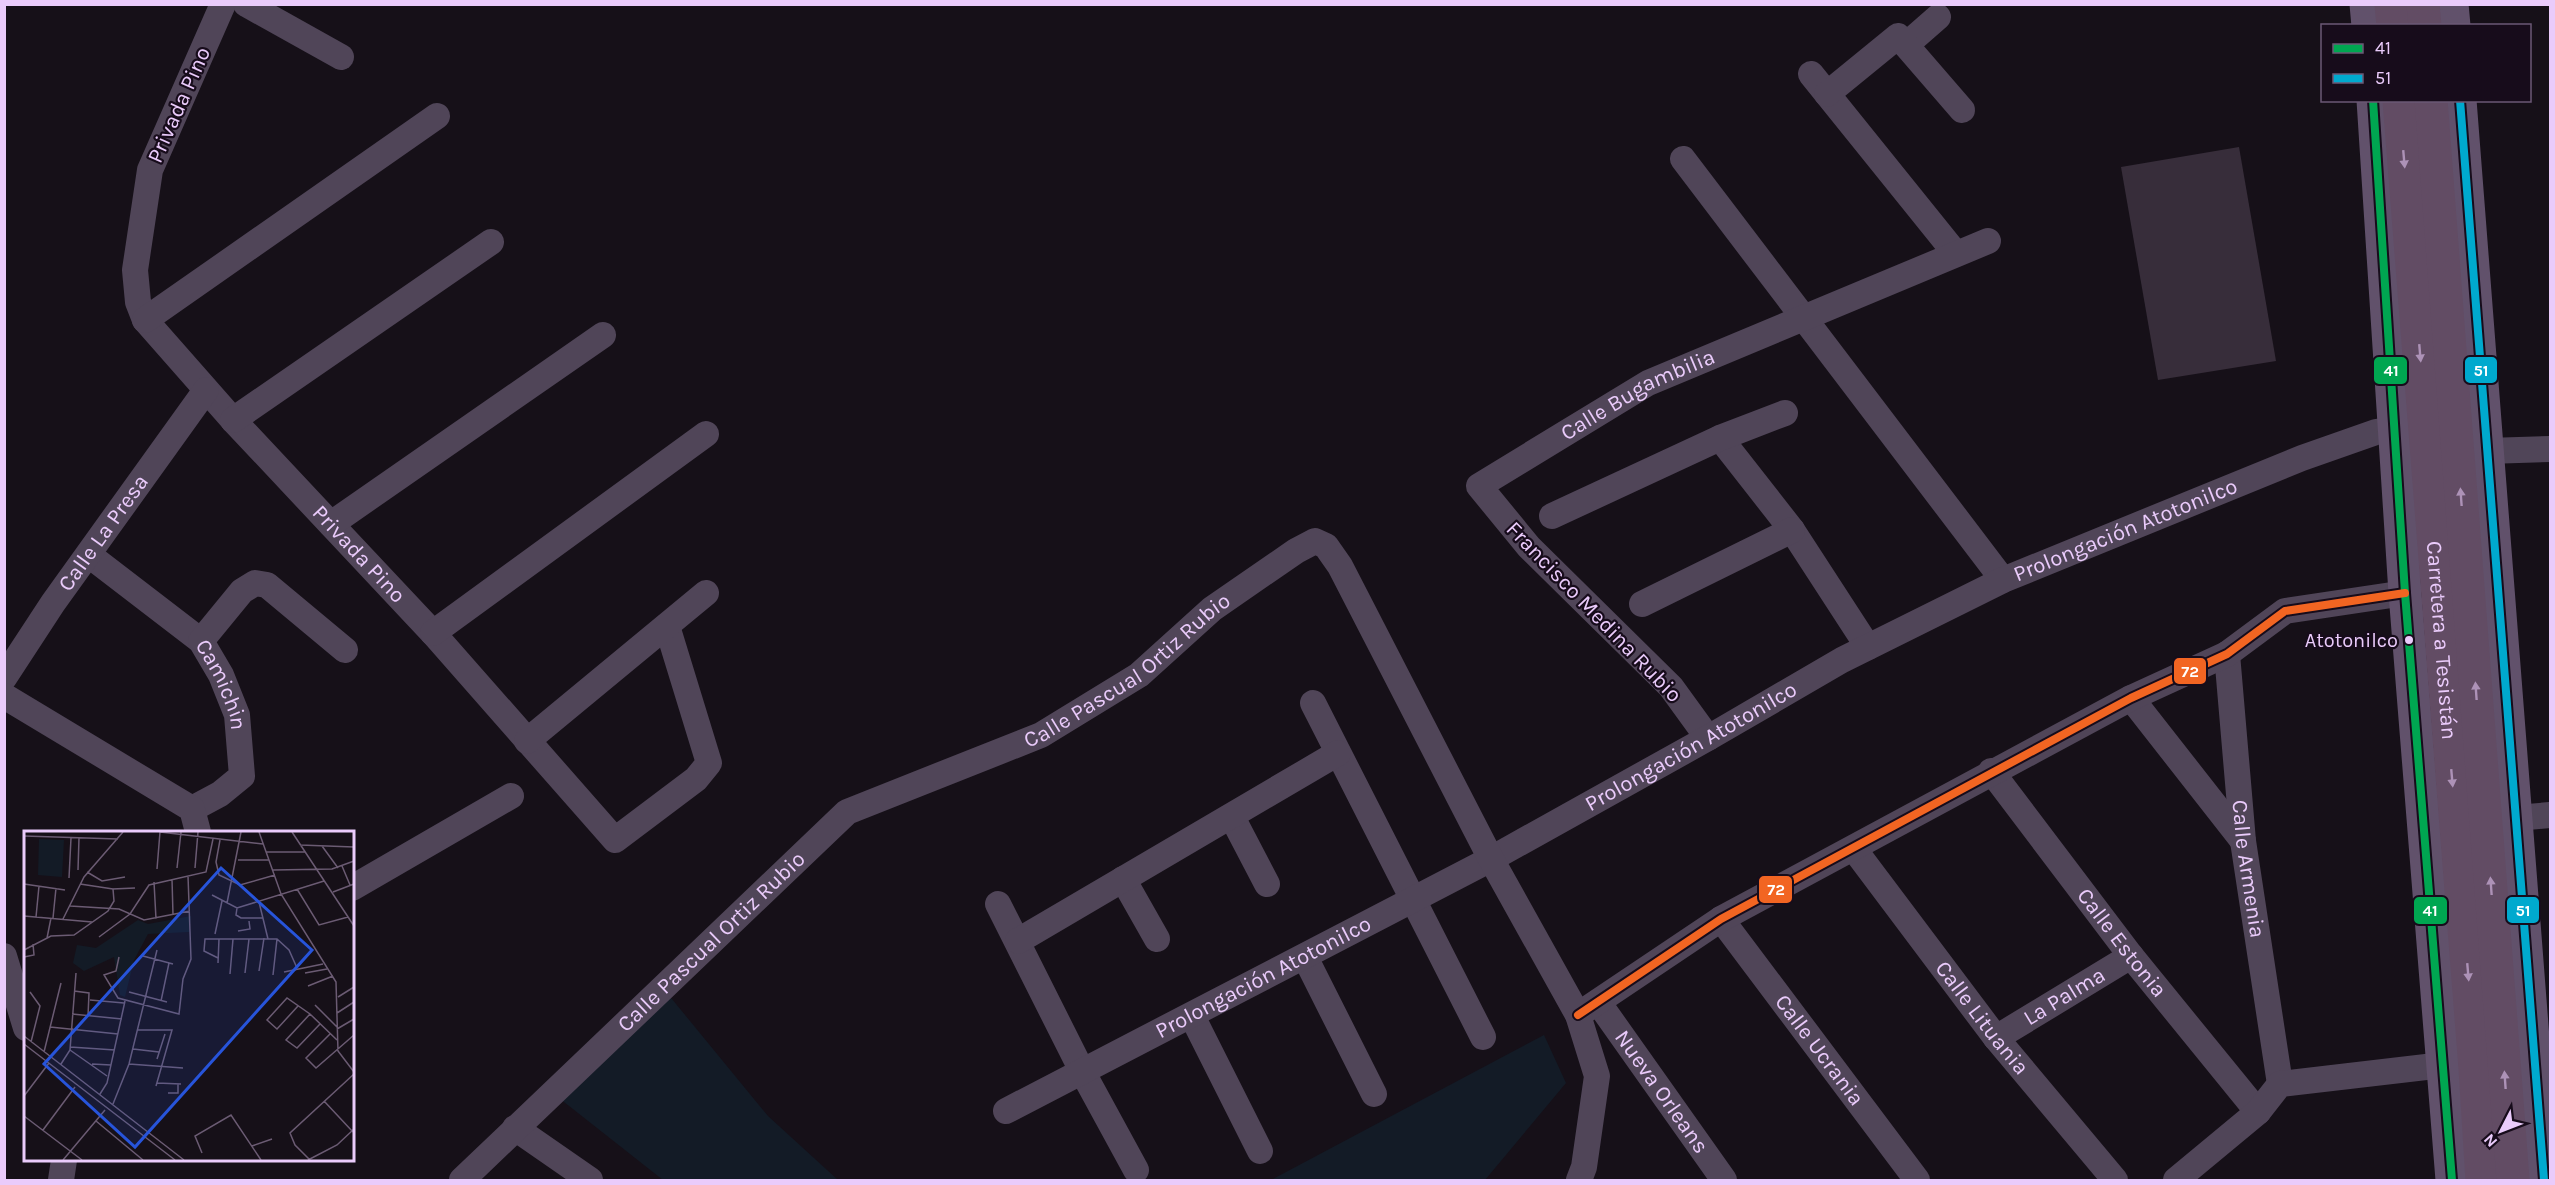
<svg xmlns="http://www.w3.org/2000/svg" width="2555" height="1185" font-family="Karla,sans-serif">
	<rect width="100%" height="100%" fill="#161018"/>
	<path fill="#131b26" d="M667 993 768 1116 838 1180H663L545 1087Z
		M1544 1035 1566 1083 1485 1180H1271Z"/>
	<path fill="#372d3a" d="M2239 147 2276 361 2158 380 2121 167Z"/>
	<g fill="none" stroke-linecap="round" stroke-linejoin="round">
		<g stroke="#504558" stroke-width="26">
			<path id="s1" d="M223 4 150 170 135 270 138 302 145 320 233 420 433 633 615 840 696 779 709 763 667 626"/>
			<path d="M246 4 341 57"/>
			<path d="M1906 45 1938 17"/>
			<path d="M1811 74 1956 254"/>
			<path d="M1827 94 1898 36 1962 110"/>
			<path d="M1683 159 2003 580"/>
			<path d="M145 320 437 116"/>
			<path d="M233 420 491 242"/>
			<path d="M1720 438 1792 530 1868 647"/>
			<path d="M2487 451 2550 449"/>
			<path d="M1552 516 1720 438 1785 413"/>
			<path d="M331 524 603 335"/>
			<path id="s2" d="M89 555 201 641 221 675 237 715 242 776 220 794 192 809"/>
			<path d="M1642 604 1792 530"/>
			<path d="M433 633 706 434"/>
			<path d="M201 641 242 591 255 583 267 585 345 650"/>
			<path id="s3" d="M2227 654 2243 841 2280 1084"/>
			<path id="s4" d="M4 678 53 603 206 390"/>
			<path d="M4 696 192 809 198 832"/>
			<path d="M2131 698 2243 841"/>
			<path d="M1313 703 1483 1037"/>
			<path id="s5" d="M1708 738 1671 687 1529 547 1479 486 1648 383 1988 241"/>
			<path d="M527 741 706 593"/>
			<path id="s6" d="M1991 771 2131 956 2258 1112"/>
			<path d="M1232 817 1267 884"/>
			<path d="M2516 818 2550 815"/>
			<path id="s7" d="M1854 849 1996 1038 2115 1180"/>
			<path d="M1123 879 1157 939"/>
			<path d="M352 888 511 796"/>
			<path d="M998 904 1082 1071 1136 1170"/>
			<path id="s8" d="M1721 919 1917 1180"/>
			<path d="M1018 941 1338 753"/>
			<path d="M4 956 26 1028"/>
			<path d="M1305 957 1374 1094"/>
			<path id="s9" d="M1598 1002 1724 1180"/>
			<path d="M1578 1015 1721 919 2131 698 2227 654 2285 611 2405 593"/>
			<path d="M1192 1016 1260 1151"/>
			<path id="s10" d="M1996 1038 2131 956"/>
			<path id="s11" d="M1006 1111 1491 859 1708 738 1842 660 2003 580 2302 458 2376 432 2394 429"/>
			<path d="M515 1128 590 1180"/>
			<path d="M61 1180 64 1160"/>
			<path id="s12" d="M462 1180 847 812 1041 735 1139 675 1212 609 1296 551 1315 541 1326 546 1340 566 1491 859 1578 1015 1597 1076 1584 1167 1579 1180"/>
			<path d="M2176 1180 2258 1112 2280 1084 2443 1065"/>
		</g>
		<path stroke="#61516b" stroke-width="33" d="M2366 4 2368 26
			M2452 4 2454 26
			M2373 100 2405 593 2452 1180
			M2460 100 2544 1180"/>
		<g stroke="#624c64" stroke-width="33">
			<path d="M2391 4 2393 26"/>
			<path d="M2423 4 2425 26"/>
			<path id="s13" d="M2399 100 2475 1068 2482 1180"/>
			<path d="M2431 100 2513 1180"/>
		</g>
		<defs>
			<path id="bus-1" d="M2373 100 2405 593 2452 1180"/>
			<path id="bus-2" d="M2460 100 2544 1180"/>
			<path id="bus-3" d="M1578 1015 1721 919 2131 698 2227 654 2285 611 2405 593"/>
		</defs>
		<use href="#bus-1" stroke="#170c1b" stroke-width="12"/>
		<use href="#bus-2" stroke="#170c1b" stroke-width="12"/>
		<use href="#bus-3" stroke="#170c1b" stroke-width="12"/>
		<use href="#bus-1" stroke="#00a651" stroke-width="8"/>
		<use href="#bus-2" stroke="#00a9ce" stroke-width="8"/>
		<use href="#bus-3" stroke="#f26522" stroke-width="8"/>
	</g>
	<defs><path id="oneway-solid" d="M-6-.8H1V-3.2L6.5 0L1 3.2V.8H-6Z" transform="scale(1.5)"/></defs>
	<g fill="#ad92b7">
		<use href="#oneway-solid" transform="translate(2404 159) rotate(85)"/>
		<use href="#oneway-solid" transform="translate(2420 353) rotate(85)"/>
		<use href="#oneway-solid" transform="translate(2461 497) rotate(-94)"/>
		<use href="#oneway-solid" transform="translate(2476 691) rotate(-94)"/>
		<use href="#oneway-solid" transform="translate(2452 778) rotate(85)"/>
		<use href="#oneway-solid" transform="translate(2491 886) rotate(-94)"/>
		<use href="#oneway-solid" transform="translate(2468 972) rotate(85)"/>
		<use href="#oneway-solid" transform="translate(2505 1080) rotate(-94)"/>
	</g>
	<circle fill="#eacbfb" stroke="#170c1b" stroke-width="2" cx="2409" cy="640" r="5"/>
	<g text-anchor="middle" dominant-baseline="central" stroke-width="4.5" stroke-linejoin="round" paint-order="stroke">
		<g font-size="20" fill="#eacbfb" stroke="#170c1b" text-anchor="end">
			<text x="2398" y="640">Atotonilco</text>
		</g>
		<g font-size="22" fill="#eacbfb" stroke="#170c1b">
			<text transform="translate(179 105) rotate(-66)">Privada Pino</text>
			<text stroke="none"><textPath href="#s5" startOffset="525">Calle Bugambilia</textPath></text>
			<text stroke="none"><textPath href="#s11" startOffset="1262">Prolongación Atotonilco</textPath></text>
			<text stroke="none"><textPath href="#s4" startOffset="176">Calle La Presa</textPath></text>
			<text stroke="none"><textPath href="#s1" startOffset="651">Privada Pino</textPath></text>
			<text transform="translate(1594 612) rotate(46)">Francisco Medina Rubio</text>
			<text stroke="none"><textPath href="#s13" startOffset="542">Carretera a Tesistán</textPath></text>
			<text stroke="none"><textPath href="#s12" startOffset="849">Calle Pascual Ortiz Rubio</textPath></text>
			<text stroke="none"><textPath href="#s2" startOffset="190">Camichin</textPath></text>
			<text stroke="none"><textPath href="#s11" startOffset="776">Prolongación Atotonilco</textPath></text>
			<text stroke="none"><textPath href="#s3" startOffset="216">Calle Armenia</textPath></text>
			<text stroke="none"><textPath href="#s12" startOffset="345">Calle Pascual Ortiz Rubio</textPath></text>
			<text stroke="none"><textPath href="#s6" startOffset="216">Calle Estonia</textPath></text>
			<text stroke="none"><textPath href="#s11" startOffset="290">Prolongación Atotonilco</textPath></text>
			<text stroke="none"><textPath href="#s10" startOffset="80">La Palma</textPath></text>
			<text stroke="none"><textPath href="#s7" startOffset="212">Calle Lituania</textPath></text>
			<text stroke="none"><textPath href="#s8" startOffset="164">Calle Ucrania</textPath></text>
			<text stroke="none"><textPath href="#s9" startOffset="110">Nueva Orleans</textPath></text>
		</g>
	</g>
	<g transform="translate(24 831)">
		<rect width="330" height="330" fill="#161018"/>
		<path d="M15 8 40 9 38 46 14 44ZM167 85 165 101 124 103 110 129 101 166 96 164 90 126 60 140 49 132 53 114 72 117 114 89 124 93Z" fill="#131b26"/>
		<path fill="none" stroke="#6b5b73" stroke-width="1.5" d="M136 1 239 13M235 1 257 63 312 151 314 220 330 241M268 1 330 95M0 5 94 8M196 9 192 31 195 44 216 54 251 44M276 14 330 16M298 15 314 37M242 21H281M214 29H245M318 35 326 54M153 37 157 1M171 37 174 1M133 38 136 1M54 39 55 7M249 39 308 38 330 30M63 41 78 50 101 46M45 47 47 7M148 48 149 84M130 51 132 88M0 53 41 59M56 53 89 58M273 58 295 94 324 86M309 61 330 53M188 64 213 77 300 50M235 71 244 108M203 72 217 1M46 75 95 78 120 89 166 80M213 77 212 84 217 87H239M0 85 68 91M12 86 15 55M29 87 32 57M39 88 60 46 99 1M214 100 226 98 225 90M191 103 198 70M75 106 106 83 125 54 182 41 189 8M23 107 27 87M0 119 27 105 50 104 84 80 90 70 89 58 111 57M119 125 149 133M0 126 10 124 9 113M95 126 92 140 80 144 94 167 155 183 159 148 167 128 164 45M194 127 180 120 181 108H253L265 119 273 137M194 132 195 108M235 140 240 107M260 141 299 133M221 142 225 108M281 142 303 138M206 143 209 108M249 144 253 108M284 155 309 145M50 160 65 162 64 185M6 161 16 175 7 211M105 161 143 171M314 166 330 156M66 169 100 172M137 170 145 132M291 174 313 196M274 175 253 198 243 189 263 167 286 183 313 209M313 182 330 171M48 183 98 188M286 183 262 209 273 217 296 193M26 196 94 203M313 198 330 188M113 199H148L132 255M306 203 282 227 292 237 330 204M0 205 160 329M0 213 151 329M46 216 91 219M109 218 135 221M46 219 83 245M20 221 37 152M133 228 141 203M37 233 46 219 52 142M68 233 87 234M105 233 159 237M133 252 157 253M144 262H154V253M76 263 83 252 101 170M0 265 25 232M300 270 329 301M89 273 105 233 133 119M0 285 58 329M72 290 119 329M19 299 51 256M228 315 248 308M178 322 171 305 207 284 237 329M39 329 81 279M284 329 313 314 330 298M286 329 271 314 266 302 330 243"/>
		<path fill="#2754da" fill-opacity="0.15" stroke="#2754da" stroke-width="3" d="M197 37 288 119 111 316 20 233Z"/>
		<rect width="330" height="330" fill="none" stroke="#eacbfb" stroke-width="3"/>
	</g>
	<g stroke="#170c1b" stroke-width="2">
		<rect x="2464" y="356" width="34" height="28" rx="6" fill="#00a9ce"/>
		<rect x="2373" y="356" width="35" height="29" rx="6" fill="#00a651"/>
		<rect x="2173" y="657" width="34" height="28" rx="6" fill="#f26522"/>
		<rect x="1758" y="875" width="35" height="29" rx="6" fill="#f26522"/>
		<rect x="2506" y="896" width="34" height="28" rx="6" fill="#00a9ce"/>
		<rect x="2413" y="896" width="35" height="29" rx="6" fill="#00a651"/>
	</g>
	<g font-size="16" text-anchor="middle" font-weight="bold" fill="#fff">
		<text x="2481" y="376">51</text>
		<text x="2391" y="376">41</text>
		<text x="2190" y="677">72</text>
		<text x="1776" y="895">72</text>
		<text x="2523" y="916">51</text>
		<text x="2430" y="916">41</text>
	</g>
	<rect width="2555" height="1185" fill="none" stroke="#eacbfb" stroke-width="12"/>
	<rect x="2321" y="24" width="210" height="78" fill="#170c1b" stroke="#6b5875" stroke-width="1.5"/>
	<rect x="2333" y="44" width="30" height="9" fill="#00a651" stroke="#6b5875" stroke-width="1.5"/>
	<text x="2375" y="54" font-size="18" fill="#eacbfb">41</text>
	<rect x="2333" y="74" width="30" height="9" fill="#00a9ce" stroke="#6b5875" stroke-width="1.5"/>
	<text x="2375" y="84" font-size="18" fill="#eacbfb">51</text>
	<g transform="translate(2501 1131) rotate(228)" stroke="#170c1b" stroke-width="4.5" paint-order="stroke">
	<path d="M0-4.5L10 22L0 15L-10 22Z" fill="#eacbfb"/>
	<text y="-9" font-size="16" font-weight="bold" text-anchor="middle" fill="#eacbfb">N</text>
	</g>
</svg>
